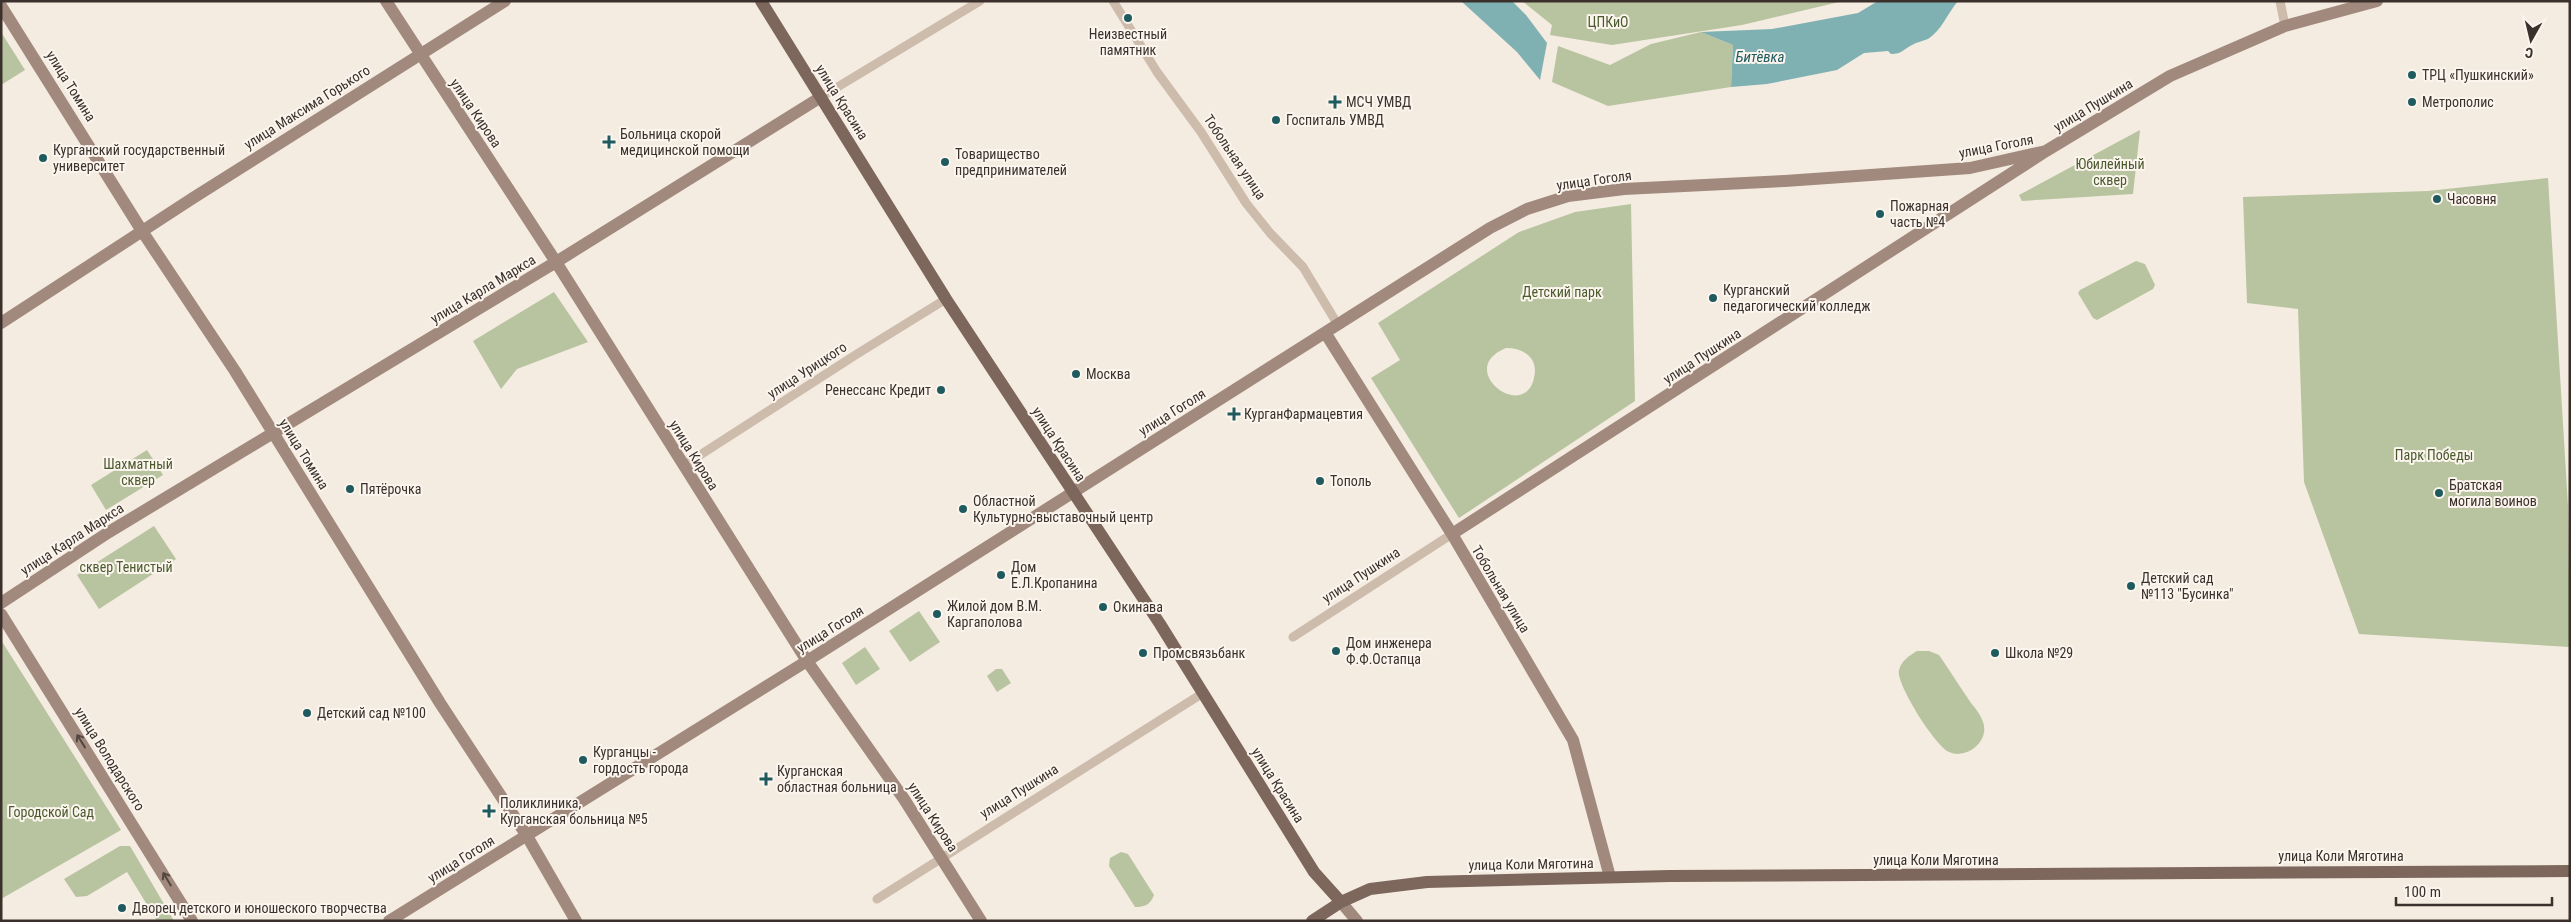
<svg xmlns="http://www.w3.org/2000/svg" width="2571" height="922" font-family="'Roboto Condensed',sans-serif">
	<rect width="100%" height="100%" fill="#f4ebe1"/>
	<path fill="#b8c4a0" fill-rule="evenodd" d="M1522 1H1843L1742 25 1612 45 1550 35 1552 25Z
		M1 32 25 70 1 85Z
		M1701 32 1733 45 1731 87 1608 106 1552 82 1558 46 1610 65 1651 44Z
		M2140 130 2133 194 2022 201 2019 195Z
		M2548 178 2568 506 2570 647 2359 634 2304 482 2298 309 2247 303 2243 197 2428 191Z
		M1631 204 1635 401 1459 518 1371 378 1400 360 1378 323 1519 232 1575 212ZM1506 348C1524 348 1539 358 1534 378 1524 423 1454 369 1506 348Z
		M2136 261 2145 264 2155 285 2153 289 2097 320 2093 318 2078 293 2080 290Z
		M554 292 588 342 517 369 501 389 473 341Z
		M147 450 163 475 106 510 91 485Z
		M154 526 176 559 99 609 77 575Z
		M919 611 940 642 910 662 889 631Z
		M1 640 121 830 1 899Z
		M865 647 880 669 856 685 842 663Z
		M1917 651H1929L1939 655C1950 671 1960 687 1971 703 1975 708 1981 715 1983 722 1990 741 1967 760 1949 752 1936 747 1895 683 1899 670 1902 660 1909 656 1917 651Z
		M996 669H1002L1011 683 997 692 987 676Z
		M120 846H130L174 921H157L127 872 87 896 76 897 64 879Z
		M1121 852 1128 854 1154 895C1150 905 1145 907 1135 907L1109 866 1110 858Z"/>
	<path fill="#7fb0b2" d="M1461 1H1512L1526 15 1547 43 1540 80 1517 52Z
		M1878 1H1958C1947 14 1942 30 1928 39 1923 41 1917 42 1912 45 1904 49 1902 54 1891 54L1888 51 1864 53 1837 70 1767 84 1731 87 1733 45 1701 32 1772 29 1858 13Z"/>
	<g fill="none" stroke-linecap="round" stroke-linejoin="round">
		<path stroke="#cdbbac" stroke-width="9" d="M1113 1 1157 72 1201 132 1246 203 1270 233 1303 267 1338 325
			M2280 1 2285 26
			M821 97 980 1
			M683 466 857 354 946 299
			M1293 637 1452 534
			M877 899 1203 693"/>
		<path stroke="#a18a7d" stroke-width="12" d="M386 1 556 262 807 661 904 799 981 921
			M1 6 142 231 235 371 440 703 527 836 576 921
			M1 323 193 198 505 1
			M1326 334 1452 534 1573 740 1610 877
			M1452 534 2046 151 2170 76 2285 26 2377 1
			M1 603 109 532 556 262 821 97
			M1 614 192 921
			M1341 902 1357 921
			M389 921 807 661 1490 228 1527 209 1568 196 1624 189 1785 181 1970 168 2046 151"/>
		<path stroke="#7d675c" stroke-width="12" d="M761 1 946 299 1160 624 1314 872 1341 902
			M1312 921 1341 902 1370 889 1427 882 1670 876 2570 871"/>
	</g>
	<defs><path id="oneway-shaft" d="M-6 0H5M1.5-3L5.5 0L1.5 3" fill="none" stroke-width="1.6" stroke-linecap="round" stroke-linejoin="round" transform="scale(1.25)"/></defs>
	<g stroke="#544640">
		<use href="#oneway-shaft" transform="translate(81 741) rotate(-122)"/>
		<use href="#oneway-shaft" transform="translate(167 879) rotate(-121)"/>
	</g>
	<g fill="#1f5a5e" stroke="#fbf5ee" stroke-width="2">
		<circle cx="1128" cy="18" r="5"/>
		<circle cx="2412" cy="75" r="5"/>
		<path d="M1332.5 94.5h5v5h5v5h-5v5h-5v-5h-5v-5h5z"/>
		<circle cx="2412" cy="102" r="5"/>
		<circle cx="1276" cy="120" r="5"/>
		<path d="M606.5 134.5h5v5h5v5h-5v5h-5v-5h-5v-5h5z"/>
		<circle cx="43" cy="158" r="5"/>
		<circle cx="945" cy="162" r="5"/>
		<circle cx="2437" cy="199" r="5"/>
		<circle cx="1880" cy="214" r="5"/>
		<circle cx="1713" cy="298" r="5"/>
		<circle cx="1076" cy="374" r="5"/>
		<circle cx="941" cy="390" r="5"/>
		<path d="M1231.5 406.5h5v5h5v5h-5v5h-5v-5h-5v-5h5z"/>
		<circle cx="1320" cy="481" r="5"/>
		<circle cx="350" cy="489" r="5"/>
		<circle cx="2439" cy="493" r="5"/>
		<circle cx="963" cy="509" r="5"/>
		<circle cx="1001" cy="575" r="5"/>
		<circle cx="2131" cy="586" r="5"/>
		<circle cx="1103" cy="607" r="5"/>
		<circle cx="937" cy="614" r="5"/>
		<circle cx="1336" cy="651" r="5"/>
		<circle cx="1143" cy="653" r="5"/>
		<circle cx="1995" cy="653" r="5"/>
		<circle cx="307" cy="713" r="5"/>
		<circle cx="583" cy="760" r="5"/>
		<path d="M763.5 771.5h5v5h5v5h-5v5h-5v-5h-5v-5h5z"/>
		<path d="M486.5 803.5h5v5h5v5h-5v5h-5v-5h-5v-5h5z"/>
		<circle cx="122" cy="908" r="5"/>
	</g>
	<g text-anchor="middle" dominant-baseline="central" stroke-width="4" stroke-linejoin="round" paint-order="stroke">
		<g font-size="14" fill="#4a5a2e" stroke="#fbf5ee">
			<text x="1608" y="22">ЦПКиО</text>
			<text x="2110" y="164">Юбилейный<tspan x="2110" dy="16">сквер</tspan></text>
			<text x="1562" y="292">Детский парк</text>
			<text x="2434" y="455">Парк Победы</text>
			<text x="138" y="464">Шахматный<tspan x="138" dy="16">сквер</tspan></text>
			<text x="126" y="567">сквер Тенистый</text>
			<text x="51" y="812">Городской Сад</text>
		</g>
		<g font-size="14" fill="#3b302b" stroke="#fbf5ee" text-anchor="start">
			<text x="1128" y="34" text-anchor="middle">Неизвестный<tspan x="1128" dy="16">памятник</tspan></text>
			<text x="2422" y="75">ТРЦ «Пушкинский»</text>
			<text x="1346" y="102">МСЧ УМВД</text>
			<text x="2422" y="102">Метрополис</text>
			<text x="1286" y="120">Госпиталь УМВД</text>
			<text x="620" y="134">Больница скорой<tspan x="620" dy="16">медицинской помощи</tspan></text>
			<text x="53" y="150">Курганский государственный<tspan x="53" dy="16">университет</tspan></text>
			<text x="955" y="154">Товарищество<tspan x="955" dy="16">предпринимателей</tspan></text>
			<text x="2447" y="199">Часовня</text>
			<text x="1890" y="206">Пожарная<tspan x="1890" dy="16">часть №4</tspan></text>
			<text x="1723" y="290">Курганский<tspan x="1723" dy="16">педагогический колледж</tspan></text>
			<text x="1086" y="374">Москва</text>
			<text x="931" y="390" text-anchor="end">Ренессанс Кредит</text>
			<text x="1244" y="414">КурганФармацевтия</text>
			<text x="1330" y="481">Тополь</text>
			<text x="2449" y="485">Братская<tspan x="2449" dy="16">могила воинов</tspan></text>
			<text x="360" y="489">Пятёрочка</text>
			<text x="973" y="501">Областной<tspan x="973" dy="16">Культурно-выставочный центр</tspan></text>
			<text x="1011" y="567">Дом<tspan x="1011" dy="16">Е.Л.Кропанина</tspan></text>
			<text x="2141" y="578">Детский сад<tspan x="2141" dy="16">№113 "Бусинка"</tspan></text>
			<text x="947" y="606">Жилой дом В.М.<tspan x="947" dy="16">Каргаполова</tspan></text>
			<text x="1113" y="607">Окинава</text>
			<text x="1346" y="643">Дом инженера<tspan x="1346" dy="16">Ф.Ф.Остапца</tspan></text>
			<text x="1153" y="653">Промсвязьбанк</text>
			<text x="2005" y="653">Школа №29</text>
			<text x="317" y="713">Детский сад №100</text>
			<text x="593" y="752">Курганцы -<tspan x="593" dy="16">гордость города</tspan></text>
			<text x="777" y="771">Курганская<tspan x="777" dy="16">областная больница</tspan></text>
			<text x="500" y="803">Поликлиника,<tspan x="500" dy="16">Курганская больница №5</tspan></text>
			<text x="132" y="908">Дворец детского и юношеского творчества</text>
		</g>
		<g font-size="14" fill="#3b302b" stroke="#fbf5ee">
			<text transform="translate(71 86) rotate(58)">улица Томина</text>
			<text transform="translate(842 102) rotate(58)">улица Красина</text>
			<text transform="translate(2093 105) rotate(-31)">улица Пушкина</text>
			<text transform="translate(307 107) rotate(-32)">улица Максима Горького</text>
			<text transform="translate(476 113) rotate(56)">улица Кирова</text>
			<text transform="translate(1996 146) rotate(-11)">улица Гоголя</text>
			<text transform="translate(1235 157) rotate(56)">Тобольная улица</text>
			<text transform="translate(1594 180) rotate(-8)">улица Гоголя</text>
			<text transform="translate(483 289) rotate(-31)">улица Карла Маркса</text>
			<text transform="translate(1702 356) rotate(-33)">улица Пушкина</text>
			<text transform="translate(807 370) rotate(-33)">улица Урицкого</text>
			<text transform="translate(1172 412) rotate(-32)">улица Гоголя</text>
			<text transform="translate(1059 444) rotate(57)">улица Красина</text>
			<text transform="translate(304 454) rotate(58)">улица Томина</text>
			<text transform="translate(694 455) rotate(58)">улица Кирова</text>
			<text transform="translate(72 539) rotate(-33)">улица Карла Маркса</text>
			<text transform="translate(1361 575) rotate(-33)">улица Пушкина</text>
			<text transform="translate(1501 589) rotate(59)">Тобольная улица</text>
			<text transform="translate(830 629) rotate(-32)">улица Гоголя</text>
			<text transform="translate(110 759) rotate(58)">улица Володарского</text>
			<text transform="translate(1278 785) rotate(58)">улица Красина</text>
			<text transform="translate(1019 791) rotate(-32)">улица Пушкина</text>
			<text transform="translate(933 817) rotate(57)">улица Кирова</text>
			<text x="2341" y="856">улица Коли Мяготина</text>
			<text transform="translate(461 859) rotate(-32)">улица Гоголя</text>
			<text x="1936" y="860">улица Коли Мяготина</text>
			<text transform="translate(1531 864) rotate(-1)">улица Коли Мяготина</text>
		</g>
		<g font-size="15" font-style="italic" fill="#1f5a5e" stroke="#fbf5ee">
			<text x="1760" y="57">Битёвка</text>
		</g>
	</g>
	<rect width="2571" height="922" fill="none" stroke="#3b302b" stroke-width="5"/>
	<g transform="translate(2531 40) rotate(188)" stroke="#fbf5ee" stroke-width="4" paint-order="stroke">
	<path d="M0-4L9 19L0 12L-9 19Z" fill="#3b302b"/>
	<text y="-8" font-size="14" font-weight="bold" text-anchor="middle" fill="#3b302b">С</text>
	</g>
	<path d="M2396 897v8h156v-8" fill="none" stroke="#3b302b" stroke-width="2.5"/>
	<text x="2404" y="897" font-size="15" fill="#3b302b" stroke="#fbf5ee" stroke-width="4" paint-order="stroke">100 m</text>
</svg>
